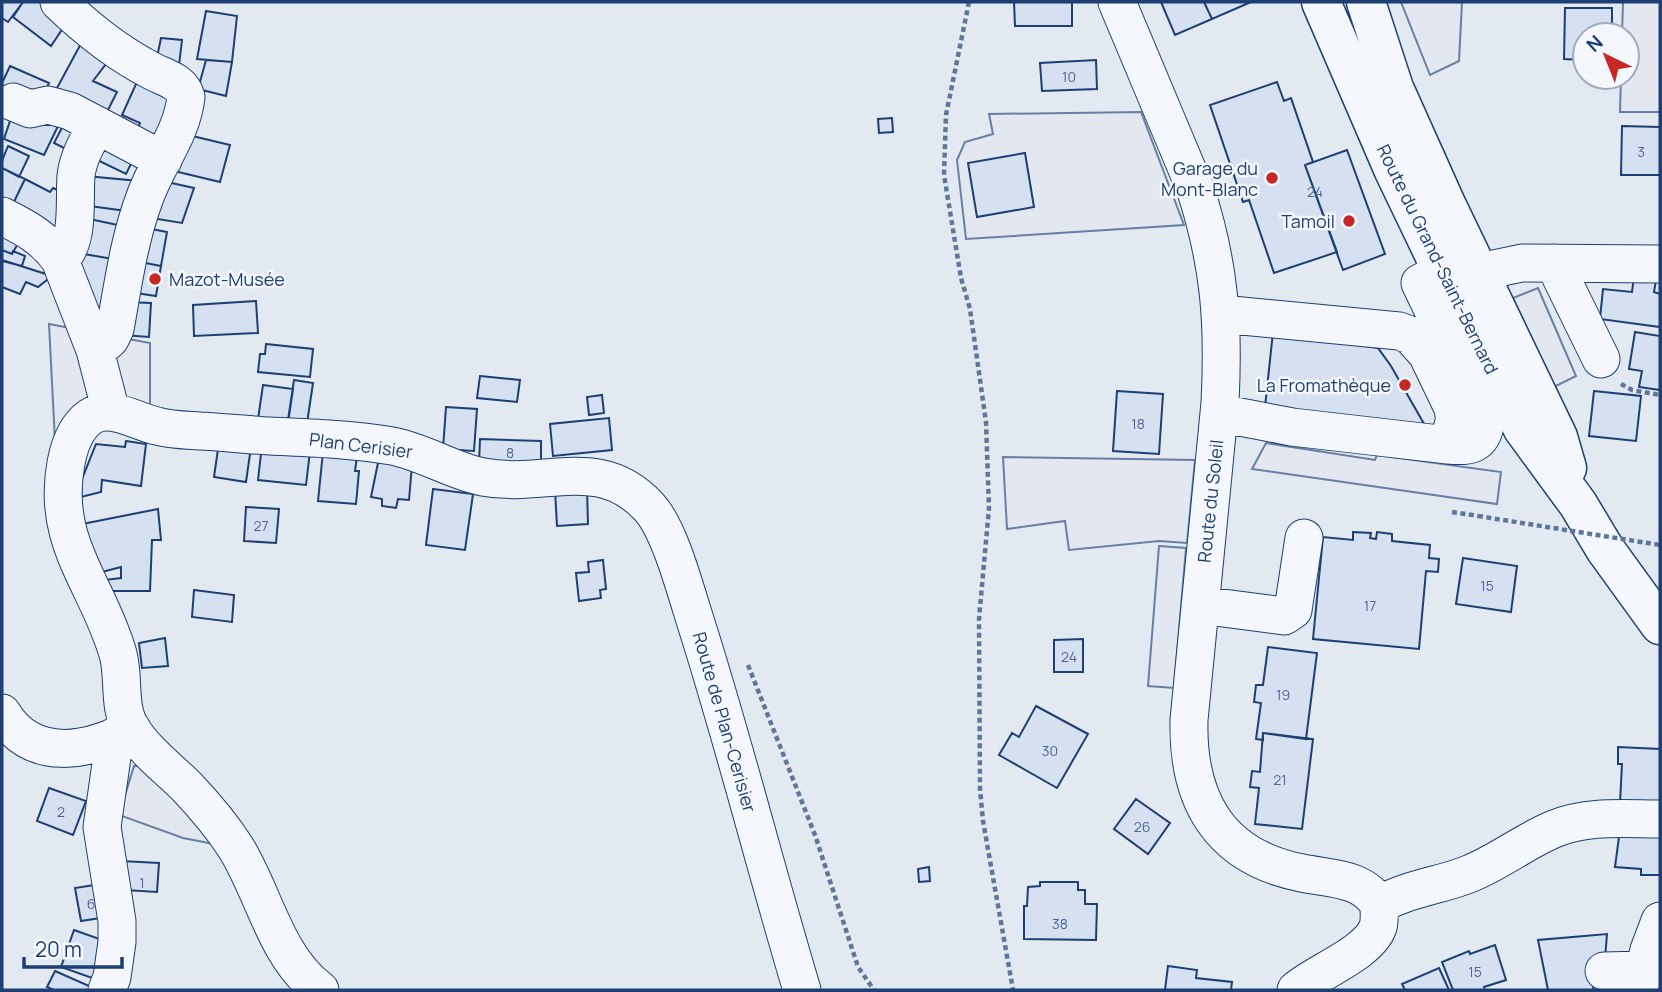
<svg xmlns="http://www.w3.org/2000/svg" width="1662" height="992" font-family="Manrope,sans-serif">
	<rect width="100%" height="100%" fill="#f4f7fb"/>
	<path fill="#e3e9f0" stroke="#687fa3" stroke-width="2" fill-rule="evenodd" d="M2 2H1660V990H2ZM1585 35H1627V77H1585Z"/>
	<path fill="#e3e8f0" stroke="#687fa3" stroke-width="2" d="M1401 2H1462L1459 61 1430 75Z
		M1623 2H1660V112H1620L1621 77H1627V35H1622Z
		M1141 112 1184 225 966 239 957 160 965 142 993 134 989 114Z
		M1538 288 1576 376 1554 387 1513 298Z
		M49 324 150 343V410L55 441Z
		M1266 443 1375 460 1377 455 1501 472 1497 504 1252 469Z
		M1003 457 1195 460 1187 543 1159 541 1069 550 1065 521 1007 529Z
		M1159 546 1186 548 1174 688 1148 686Z
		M155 765 224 846 183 838 119 815 134 766Z"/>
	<path fill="#d5e0f0" stroke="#1d3f73" stroke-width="2" d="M2 2H23L8 22 2 18Z
		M23 2H51L69 19 51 46 13 17Z
		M1014 2H1072V26H1015Z
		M1161 2H1204L1212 19 1175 35Z
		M1204 2H1251L1212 19Z
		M1565 8H1612V35H1585V60L1564 59Z
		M206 11 237 16 232 62 197 59Z
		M84 38 112 56 93 81 117 92 103 120 76 98 57 88Z
		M161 38 182 40 178 74 155 67Z
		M206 60 232 62 226 96 198 89Z
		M1096 60 1097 89 1042 91 1040 63Z
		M10 66 49 83 38 107H2V83Z
		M141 73 180 92 158 152 134 139 140 123 122 115Z
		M1277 82 1284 101 1291 98 1313 162 1305 165 1337 252 1274 273 1249 200 1243 202 1210 105Z
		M15 106 59 124 44 155 4 139Z
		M68 116 78 155 54 143Z
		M892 118 893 132 879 133 878 119Z
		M1622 126 1660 127V175H1621Z
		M98 131 138 150 126 174 87 155Z
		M184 134 230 145 220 182 170 170Z
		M8 146 29 156 19 177 2 168V161Z
		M1347 150 1385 254 1343 270 1305 165Z
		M1025 153 1034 207 977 217 968 163Z
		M2 168 25 179 10 210 2 206Z
		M86 176 139 181 134 212 82 205Z
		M25 179 50 192 53 188 72 196 53 232 10 210Z
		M158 180 194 188 182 223 145 217Z
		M82 205 134 212 132 228 80 217Z
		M80 217 132 228 119 260 78 253Z
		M2 222 24 233 12 254 2 250Z
		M141 227 167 232 161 266 135 261Z
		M2 250 12 254 13 251 25 256 22 266 2 261Z
		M78 253 119 260 98 315 75 263Z
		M2 260 52 276 38 287 26 282 20 294 2 287Z
		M135 261 161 266 156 296 129 292Z
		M1635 268 1658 269 1654 292 1660 294V327L1600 319 1603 289 1632 292Z
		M256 301 258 333 194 336 193 305Z
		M125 302 151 303 149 337 123 335Z
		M1273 332 1378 348 1391 366 1427 429 1265 407Z
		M1635 332 1660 336V390L1639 387 1642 371 1629 369Z
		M266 344 313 349 310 377 258 372 260 354H265Z
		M480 376 520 380 517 402 477 398Z
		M294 380 313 383 306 430 287 427Z
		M263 385 293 389 288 423 258 419Z
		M1117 391 1163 394 1159 454 1113 451Z
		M1594 391 1641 396 1636 441 1589 436Z
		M602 395 604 413 589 415 587 397Z
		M446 407 477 409 474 451 443 449Z
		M609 418 612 450 553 456 550 424Z
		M480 439 541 441V464L479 463Z
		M126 441 146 444 141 486 102 480 101 492 81 497 82 479 96 444 125 447Z
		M219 442 251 447 246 482 214 477Z
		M262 445 310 451 306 485 258 480Z
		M323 452 357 456 355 471H359L356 504 318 501Z
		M379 458 412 465 409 500 398 499 396 508 382 506V499L371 497Z
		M433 489 473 494 465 550 426 545Z
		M587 489 588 524 557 526 555 490Z
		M246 507 279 509 276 543 244 541Z
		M158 509 161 540H152L150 591H107L104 580 121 578V567L94 574 77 525Z
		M1353 532 1371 533 1370 538 1376 539 1377 532 1392 534V541L1430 545 1429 558 1439 559 1438 572 1426 571 1419 649 1313 639 1323 537 1353 540Z
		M1463 558 1517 566 1511 612 1456 604Z
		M603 560 606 589 600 590 601 598 579 601 576 573 589 572 588 562Z
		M194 590 234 595 232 622 192 617Z
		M165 638 168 666 142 668 139 643Z
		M1083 639V672H1054V640Z
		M1268 647 1317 653 1306 739 1263 733V740L1256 739 1261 703 1254 702 1256 685H1263Z
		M1036 706 1088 734 1057 788 999 755 1012 733 1019 737Z
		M1263 733 1313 739 1302 829 1255 824 1259 788 1250 787 1252 771 1260 772Z
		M1618 747 1660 749V805L1620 803 1622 764H1618Z
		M49 788 86 801 73 835 37 821Z
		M1136 799 1170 823 1148 854 1114 829Z
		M1620 829 1660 834V875H1641V869L1615 867Z
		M121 861 159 863 157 892 125 890Z
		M929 867 930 881 919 882 918 869Z
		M1040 882H1078V890H1085V904H1097L1096 940 1024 939V906H1027L1028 887 1040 886Z
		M101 884 107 917 81 921 75 888Z
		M74 930 108 942 95 979 61 967Z
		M1607 934 1605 959 1597 961 1593 990H1548L1538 940Z
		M1495 945 1506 980 1484 987 1485 990H1453L1442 962 1469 951 1470 954Z
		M1168 966 1197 970 1196 978 1232 982 1231 990H1165Z
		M1439 968 1449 990H1405L1402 984Z
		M55 971 96 989 95 990H54L47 987Z"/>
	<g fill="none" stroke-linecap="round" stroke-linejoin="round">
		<defs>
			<path id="minor" d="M59 2C87 29 117 53 152 71 165 78 182 81 186 97 182 134 157 163 145 197 129 239 123 285 115 329L110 339 96 351
				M1117 2 1195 188C1220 265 1224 323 1220 403L1189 720C1187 800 1219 857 1302 873 1330 879 1363 877 1379 905
				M13 102 30 109 48 105 70 111 163 160
				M2 216C24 227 45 238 60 260L95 350 111 412
				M60 260C80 241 74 201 76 176 78 157 88 141 97 125
				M1554 263 1601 359
				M1442 271 1420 283 1486 420C1483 445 1471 447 1448 445
				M1479 272 1522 263 1660 264
				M1219 413 1292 427 1448 445 1455 418 1452 406 1427 354 1410 335 1399 331 1221 314
				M1200 605 1284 616 1293 610 1304 538
				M2 713C32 764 88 751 132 729
				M1604 971 1643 970
				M107 990 112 977 117 942V921L102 827 115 736
				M320 990C275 956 265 895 236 848 222 826 205 806 187 787 169 769 146 752 132 730 117 707 125 679 118 654 98 584 51 543 66 463 69 447 76 427 90 417 109 403 137 422 157 426 171 430 185 430 200 431 223 432 247 435 270 436 311 438 351 439 392 446 424 452 452 471 483 477 545 489 599 453 649 507 670 530 685 589 695 620 734 742 765 867 802 990
				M1296 990C1317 972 1369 953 1378 927 1380 920 1379 912 1379 905 1409 888 1439 886 1469 874 1499 862 1525 841 1554 829 1587 815 1625 819 1660 819
				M1639 990 1649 950 1660 921"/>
			<path id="major" d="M1321 2 1394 171 1442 271 1523 429 1578 504 1605 549 1660 625
				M1366 2 1394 88 1446 204 1558 437 1567 468"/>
		</defs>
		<use href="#minor" stroke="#1d3f73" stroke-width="39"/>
		<use href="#major" stroke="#1d3f73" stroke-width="41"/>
		<path stroke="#5e769c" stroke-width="4.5" stroke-dasharray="5 3.5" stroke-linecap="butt" d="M969 2 946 115 944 175 961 278 970 309 986 422 989 508 979 619 980 789 983 821 1013 990
			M1621 384 1632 390 1660 395
			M1452 512 1478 516
			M748 665 815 835 858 967 874 990"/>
		<use href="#minor" stroke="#f4f7fb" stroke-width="37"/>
		<use href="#major" stroke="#f4f7fb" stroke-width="38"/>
		<path stroke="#5e769c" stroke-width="4.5" stroke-dasharray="5 3.5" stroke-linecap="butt" d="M1478 516 1660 545"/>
	</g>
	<g fill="#c62828" stroke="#f4f7fb" stroke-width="2.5">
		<circle cx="1272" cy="178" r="7"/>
		<circle cx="1349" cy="221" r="7"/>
		<circle cx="155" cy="279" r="7"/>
		<circle cx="1405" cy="385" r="7"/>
	</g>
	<g text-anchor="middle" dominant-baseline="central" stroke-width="5" stroke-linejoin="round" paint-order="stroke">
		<g font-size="14" fill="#4b6792">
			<text x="1069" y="76">10</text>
			<text x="1641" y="151">3</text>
			<text x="1315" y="191">24</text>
			<text x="1138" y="423">18</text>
			<text x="510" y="452">8</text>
			<text x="261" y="525">27</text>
			<text x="1487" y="585">15</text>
			<text x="1370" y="605">17</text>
			<text x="1069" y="656">24</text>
			<text x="1283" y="694">19</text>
			<text x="1050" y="750">30</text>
			<text x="1280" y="779">21</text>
			<text x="61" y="811">2</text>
			<text x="1142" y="826">26</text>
			<text x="142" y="882">1</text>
			<text x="91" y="903">6</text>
			<text x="1060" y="923">38</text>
			<text x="1475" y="971">15</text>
		</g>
		<g font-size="18" fill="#1d3f73" stroke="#f4f7fb" text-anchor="end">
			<text x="1258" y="168">Garage du<tspan x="1258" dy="21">Mont-Blanc</tspan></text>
			<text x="1335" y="221">Tamoil</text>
			<text x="169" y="279" text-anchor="start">Mazot-Musée</text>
			<text x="1391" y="385">La Fromathèque</text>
		</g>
		<g font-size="18" fill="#1d3f73" stroke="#f4f7fb">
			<text transform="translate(1438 259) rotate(64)">Route du Grand-Saint-Bernard</text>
			<text transform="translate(361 445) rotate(7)">Plan Cerisier</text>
			<text transform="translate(1210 501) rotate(-84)">Route du Soleil</text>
			<text transform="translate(725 722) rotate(74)">Route de Plan-Cerisier</text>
		</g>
	</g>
	<rect width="1662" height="992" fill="none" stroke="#1d3f73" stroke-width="7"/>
	<g transform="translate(1606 56) rotate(317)"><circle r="33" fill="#f4f7fb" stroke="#9eadc5" stroke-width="2"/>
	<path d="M0-5L12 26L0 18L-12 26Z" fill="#c62828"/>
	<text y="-10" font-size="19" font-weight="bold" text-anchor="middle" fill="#1d3f73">N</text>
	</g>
	<path d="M24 957v10h98v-10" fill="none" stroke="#1d3f73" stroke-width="3.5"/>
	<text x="35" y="957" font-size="21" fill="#1d3f73" stroke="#f4f7fb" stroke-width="5" paint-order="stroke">20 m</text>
</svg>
